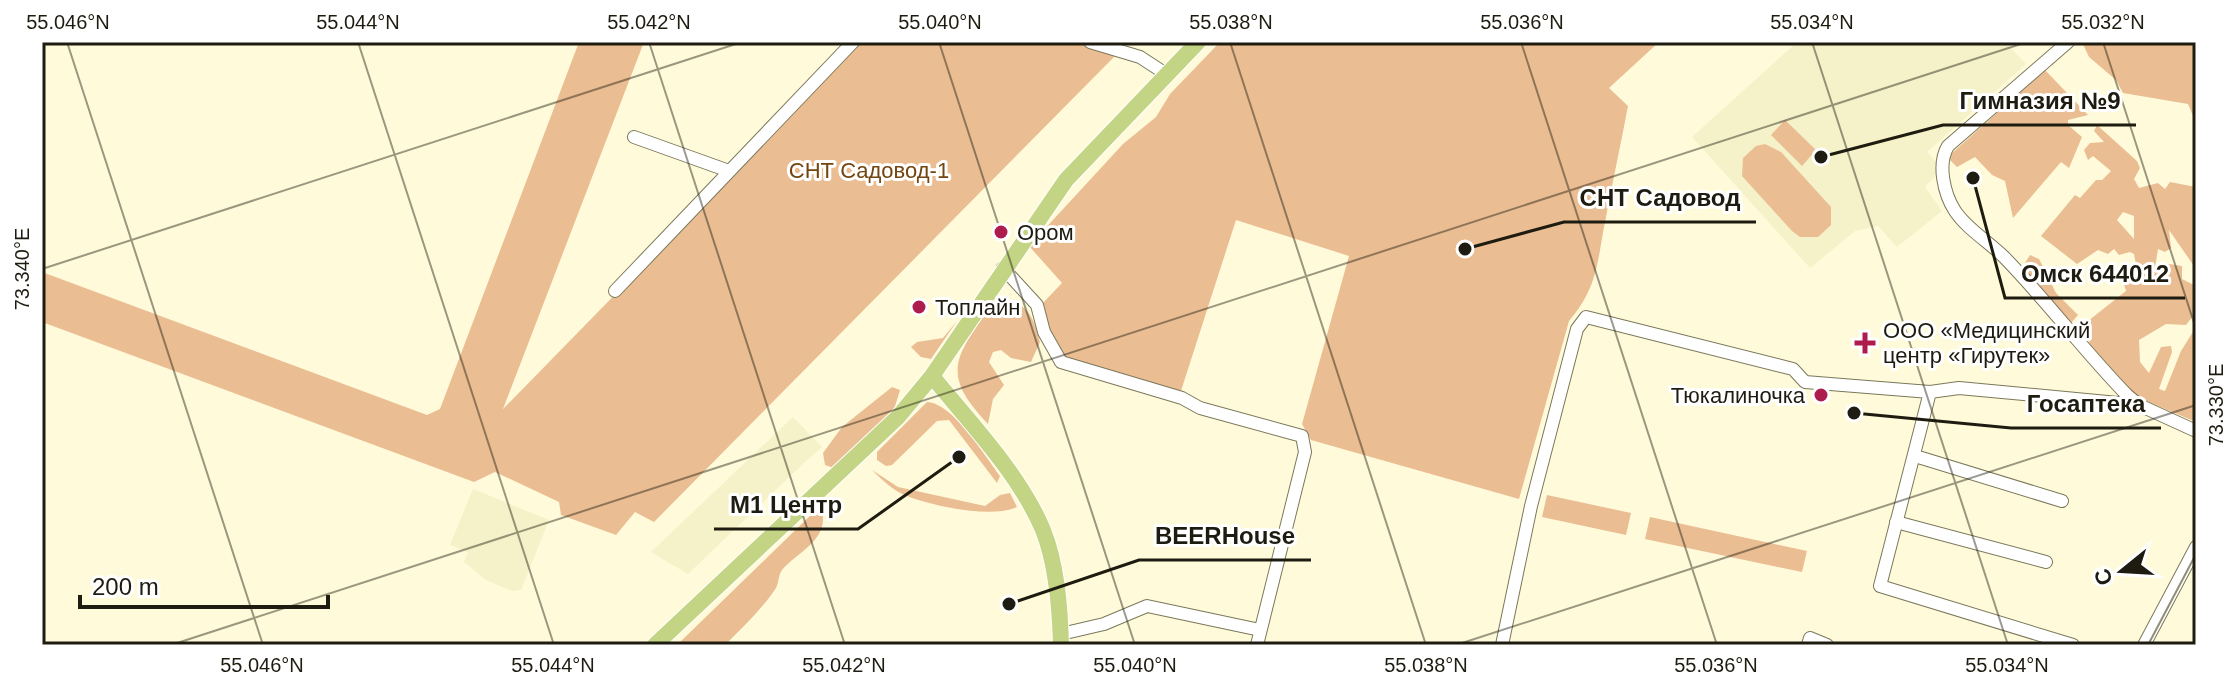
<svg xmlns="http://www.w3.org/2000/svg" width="2238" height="687" font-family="Helvetica,sans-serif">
	<rect width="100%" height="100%" fill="#fffbda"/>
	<path fill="#f5f1c8" d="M1797 42H2005L2026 64 1927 152 1937 163 1938 173 1925 187 1942 211 1897 247 1878 226 1855 231 1810 268 1692 137Z
		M793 417 822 447 806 461 688 574 651 552Z
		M473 489 549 520 521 590 512 591 486 580 464 562 468 552 450 545Z"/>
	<path fill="#ebbd93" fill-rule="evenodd" d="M579 42H644L503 409 862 42H1078L1115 56 654 522 635 512 616 535 561 515 559 502 495 472 474 482 42 322V272L427 415 440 409Z
		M1220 42H1659L1609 88 1628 106C1621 143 1613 180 1606 217 1597 260 1599 286 1569 321L1519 499 1311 440 1302 424 1349 256 1236 220 1180 394 1060 358 1050 339 1042 304 1062 283 1029 246 1123 144 1156 117 1170 94Z
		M2082 42H2196V123L2188 104 2123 93 2116 80 2089 57Z
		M2045 70 2088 115 2068 120V125L2082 137 2069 168 2061 162 2013 218 2005 181 1992 175 1975 157 1957 167 1950 160 1951 154Z
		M1785 120 1816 150 1802 166 1771 135Z
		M2097 125 2137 161 2140 168 2134 179 2139 188 2158 183 2165 189 2170 182 2196 187V269L2169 230 2171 248 2165 252 2158 249 2155 268 2163 263 2182 266V279L2196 286V312L2186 325 2166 324 2139 340 2140 362 2149 373 2161 347 2171 346 2172 352 2159 389 2165 391 2181 351 2196 327V422L2132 395 2095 355 2085 333 2088 321 2126 291 2123 281 2136 265 2134 254 2130 252 2119 255 2114 249 2108 254 2098 250 2077 264 2041 236 2075 195 2080 198 2096 180H2102L2111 171 2093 156 2088 160 2084 150 2090 143 2104 142 2094 131ZM2123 212 2134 216V239L2117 220Z
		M1765 144 1781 152 1831 207V225L1818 237H1800L1792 231 1742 176 1743 158 1756 146Z
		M2030 255 2039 259 2056 293 2078 315 2071 323 2021 269Z
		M1006 300C1029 303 1035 322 1040 342L1031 362 1011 358 1001 350 993 352 989 362 1004 385 993 399 988 424C937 371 958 355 994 301Z
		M957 321 931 359 921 357 911 347 917 342 943 338Z
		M892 387 900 390 892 416 834 468 825 465 823 453 842 427Z
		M927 402C953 403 985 456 1000 476L997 483 949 420 937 421 892 465 886 466 877 460V452Z
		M872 470 898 487 985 506 1000 495 1010 493 1017 507C991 519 933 506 907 496 895 492 881 479 872 470Z
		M1547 495 1631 513 1626 535 1542 517Z
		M816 510H822C829 540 799 551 782 570 778 576 779 582 776 588 762 609 743 627 725 645H677Z
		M1650 517 1807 551 1802 572 1645 539Z"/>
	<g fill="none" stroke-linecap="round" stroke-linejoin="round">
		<defs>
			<path id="minor" d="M1090 42 1140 57 1166 74
				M2068 42 1948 146C1937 164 1944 194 1955 211 1967 229 1989 242 2004 257 2047 301 2084 351 2127 395L2139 405 2196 431
				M634 137 729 171
				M1003 268 1037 305 1044 332 1061 362 1182 398 1200 408 1302 436 1305 452 1257 645
				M615 291 853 42
				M1930 392 1880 586 2073 645
				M1915 456 2062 501
				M1896 522 2046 562
				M1061 634 1104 624 1147 606 1260 630
				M1502 645 1531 506 1577 329 1586 317 1793 369 1805 382 1930 392 1959 388 2139 405
				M1808 645 1810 638 1827 645
				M2144 645 2196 547"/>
			<path id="major" d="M932 376C970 423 1019 473 1043 530 1057 565 1060 608 1061 645
				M655 645 898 417 932 376 1066 180 1198 42"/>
		</defs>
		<use href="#minor" stroke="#7b785a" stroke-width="14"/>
		<use href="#major" stroke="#fff" stroke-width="18"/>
		<use href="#minor" stroke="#fff" stroke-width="12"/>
		<use href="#major" stroke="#c3d484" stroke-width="16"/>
		<path stroke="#918e78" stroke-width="2" d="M2148 645 2196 554"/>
	</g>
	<path fill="none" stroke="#1e1c10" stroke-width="2" stroke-opacity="0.45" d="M67 42 263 645M358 42 554 645M649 42 845 645M939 42 1135 645M1230 42 1426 645M1521 42 1717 645M1812 42 2008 645M2103 42 2196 329M42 269 742 42M171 645 2027 42M1456 645 2196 405"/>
	<g fill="#ae1c4d" stroke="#fff" stroke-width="3">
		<circle cx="1001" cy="232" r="8"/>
		<circle cx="919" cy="307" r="8"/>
		<path d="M1861 331h8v8h8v8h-8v8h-8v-8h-8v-8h8z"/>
		<circle cx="1821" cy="395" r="8"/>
	</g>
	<g text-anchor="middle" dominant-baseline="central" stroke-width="6" stroke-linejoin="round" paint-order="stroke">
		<g font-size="22" fill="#73460f" stroke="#fff">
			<text x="869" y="170">СНТ Садовод-1</text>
		</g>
		<g font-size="22" fill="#1e1c10" stroke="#fff" text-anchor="start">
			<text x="1017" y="232">Ором</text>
			<text x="935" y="307">Топлайн</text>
			<text x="1883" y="330">ООО «Медицинский<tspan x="1883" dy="25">центр «Гирутек»</tspan></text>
			<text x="1805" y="395" text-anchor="end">Тюкалиночка</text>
		</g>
	</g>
	<path fill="none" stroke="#1e1c10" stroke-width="3" d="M1821 157L1943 125H2136M1465 249L1564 222H1756M1973 178L2005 298H2185M1854 413L2011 428H2161M959 457L858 529H714M1009 604L1139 560H1311"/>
	<g fill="#1e1c10" stroke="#fff" stroke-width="3">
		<circle cx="1821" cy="157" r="8"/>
		<circle cx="1465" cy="249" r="8"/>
		<circle cx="1973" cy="178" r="8"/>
		<circle cx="1854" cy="413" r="8"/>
		<circle cx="959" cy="457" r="8"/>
		<circle cx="1009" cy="604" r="8"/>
	</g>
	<g font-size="24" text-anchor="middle" font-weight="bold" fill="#1e1c10" stroke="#fff" stroke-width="6" stroke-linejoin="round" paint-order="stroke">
		<text x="2040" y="109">Гимназия №9</text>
		<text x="1660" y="206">СНТ Садовод</text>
		<text x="2095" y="282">Омск 644012</text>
		<text x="2086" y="412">Госаптека</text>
		<text x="786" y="513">М1 Центр</text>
		<text x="1225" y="544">BEERHouse</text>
	</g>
	<rect width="2238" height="687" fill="none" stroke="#ffffff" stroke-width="88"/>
	<g transform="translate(2122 571) rotate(252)" stroke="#ffffff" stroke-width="6" paint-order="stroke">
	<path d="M0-6L14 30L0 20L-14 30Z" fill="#1e1c10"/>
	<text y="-12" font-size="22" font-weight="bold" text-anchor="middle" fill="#1e1c10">С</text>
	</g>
	<path d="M80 595v12h248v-12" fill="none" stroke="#1e1c10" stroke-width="4"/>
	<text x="92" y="595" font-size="24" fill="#1e1c10" stroke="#ffffff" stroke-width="6" paint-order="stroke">200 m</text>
	<rect x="44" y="44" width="2150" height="599" fill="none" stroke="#1e1c10" stroke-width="3"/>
	<g font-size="20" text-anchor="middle" fill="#1e1c10">
		<text x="68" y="29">55.046°N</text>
		<text x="358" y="29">55.044°N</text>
		<text x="649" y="29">55.042°N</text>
		<text x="940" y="29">55.040°N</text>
		<text x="1231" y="29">55.038°N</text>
		<text x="1522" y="29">55.036°N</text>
		<text x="1812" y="29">55.034°N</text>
		<text x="2103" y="29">55.032°N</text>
		<text transform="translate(22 269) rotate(-90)" y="7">73.340°E</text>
		<text transform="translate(2216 405) rotate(-90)" y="7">73.330°E</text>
		<text x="262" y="672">55.046°N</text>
		<text x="553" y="672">55.044°N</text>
		<text x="844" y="672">55.042°N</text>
		<text x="1135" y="672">55.040°N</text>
		<text x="1426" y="672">55.038°N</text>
		<text x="1716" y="672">55.036°N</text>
		<text x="2007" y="672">55.034°N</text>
	</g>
</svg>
